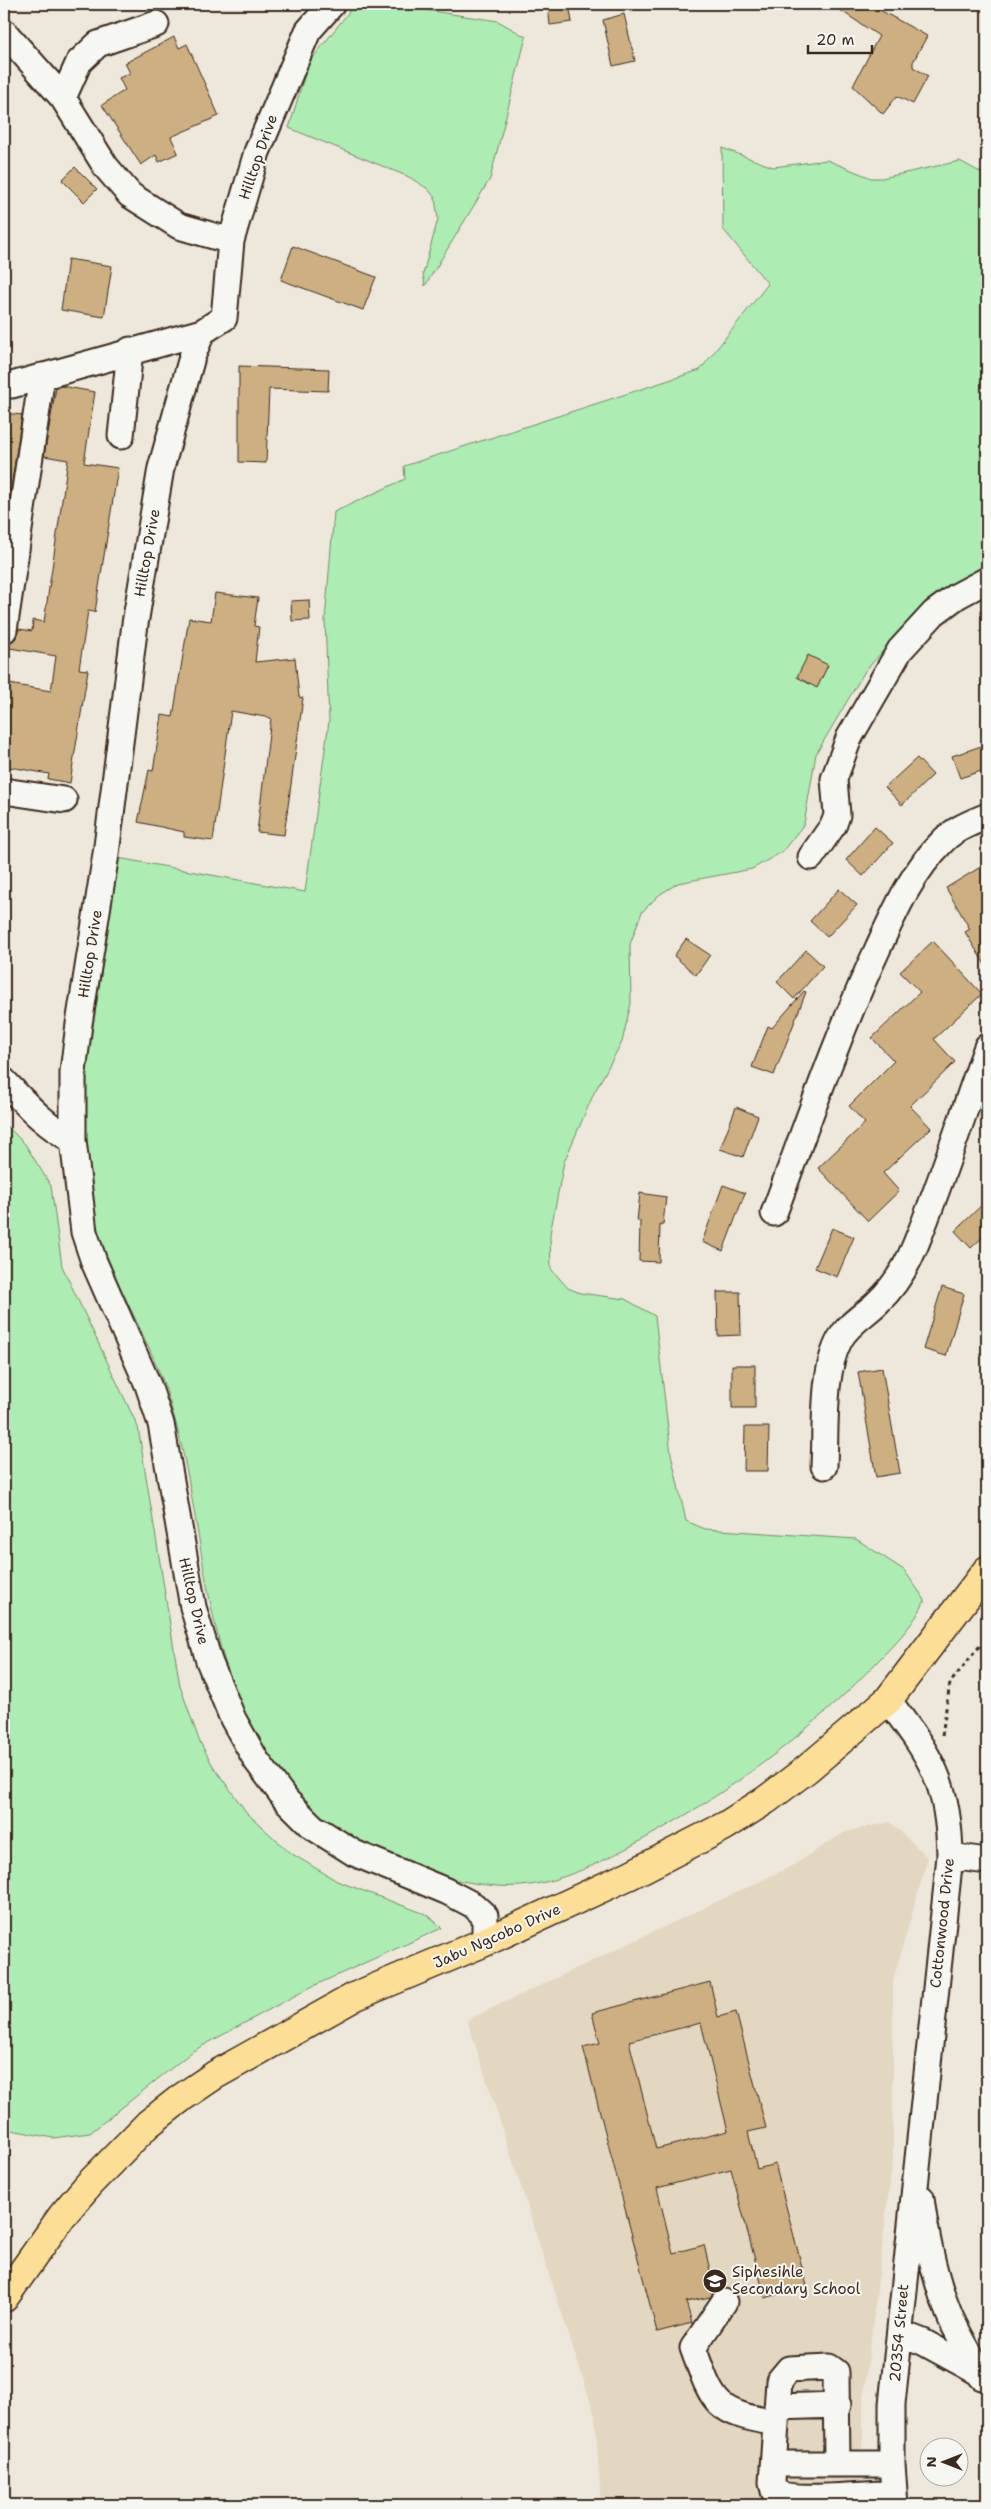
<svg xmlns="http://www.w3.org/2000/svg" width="991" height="2509" font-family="'Shantell Sans',sans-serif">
	<rect width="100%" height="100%" fill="#eee8dc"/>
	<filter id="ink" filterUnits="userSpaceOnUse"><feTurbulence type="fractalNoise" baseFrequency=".02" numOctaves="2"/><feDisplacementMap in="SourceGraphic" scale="10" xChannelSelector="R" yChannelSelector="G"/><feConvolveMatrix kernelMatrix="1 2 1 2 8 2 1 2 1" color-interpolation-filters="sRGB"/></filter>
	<g filter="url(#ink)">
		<path fill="#e4d7c1" d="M890 1822 928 1858 893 1981V2159L863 2403V2505H601L595 2416 467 2020 790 1867 845 1832Z"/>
		<path fill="#adecb3" stroke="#748b68" d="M355 4H385L498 21 526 37 490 179 425 286 423 274 438 219 435 198 428 189 409 177 289 128 308 64Z
			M722 148 773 167 827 160 871 178H882L960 161 987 176V563L927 602 865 671 816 754 804 824 782 852 752 869 678 883 659 895 642 912 630 944 631 1003 622 1042 594 1093 564 1162 550 1234 551 1269 568 1288 580 1293 625 1299 655 1316 671 1454 686 1521 705 1529 856 1539 904 1570 925 1600C915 1624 895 1643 878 1661 815 1727 744 1782 665 1827 624 1850 577 1878 530 1885 503 1889 477 1884 452 1879 356 1859 275 1794 239 1703 201 1608 200 1503 171 1406 149 1328 94 1261 87 1178 85 1150 81 1119 83 1091 85 1065 91 1039 95 1013 103 961 110 910 118 858L305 892 329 721 325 620 334 512 405 479 404 466 700 370 768 284 723 229Z
			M4 1123 25 1144 51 1186 62 1266 138 1427 180 1686 199 1740 213 1766 247 1813 289 1852 337 1881 428 1915 442 1928 311 1987 193 2051 90 2133 53 2138 6 2129 4 2127Z"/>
		<path fill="#cdaf82" stroke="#3b2a1e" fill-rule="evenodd" d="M569 4 572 22 550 25 548 7Z
			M831 4H869L927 36 913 62V67L928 76 913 104 897 96 883 114 853 86 879 36Z
			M624 14 635 61 613 66 603 20Z
			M174 37 179 48 187 44 219 116 171 137 178 153 159 162 156 155 141 165 102 105 125 90 119 78 130 73 125 63Z
			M75 167 97 189 84 202 62 180Z
			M293 246 376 277 363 310 281 280Z
			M68 259 112 266 104 317 61 310Z
			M239 366 329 369 328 391 269 389 266 463 239 462Z
			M61 386 95 392 84 463 118 468 95 612 88 611 79 669 88 670 70 783 48 779 49 774 4 766V718L9 684 51 691 56 656 4 647V644L15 639 19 629 32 631 33 620 44 622 68 460 44 456 56 388Z
			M4 413 22 415 6 523H4Z
			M215 593 258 598 254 626 259 627 255 662 295 658 299 697 303 698 284 835 257 832 271 718 231 711 213 841 184 837V832L138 822 149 770 153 771 162 715 173 717 189 618 211 621Z
			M309 600 310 620 292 621 291 601Z
			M808 655 828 665 817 688 797 677Z
			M987 744V769L960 778 952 756Z
			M917 758 933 775 902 805 885 787Z
			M875 827 893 843 863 876 846 860Z
			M987 863V968L965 932 970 929 946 888Z
			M839 889 857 905 827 937 810 921Z
			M686 939 710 955 696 975 674 956Z
			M933 941 982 994 934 1039 955 1062 910 1106 931 1128 883 1173 899 1191 868 1221 818 1168 865 1123 849 1106 894 1061 872 1038 920 992 900 972Z
			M806 950 823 966 794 999 777 982Z
			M804 991 806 992 774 1075 752 1067 768 1026 772 1028Z
			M736 1107 758 1116 743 1157 720 1149Z
			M723 1185 745 1193 723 1251 702 1242Z
			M640 1193 666 1197 663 1224H660L659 1262 639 1261 640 1221H637Z
			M987 1200V1233L971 1248 955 1231Z
			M832 1228 854 1237 837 1277 815 1268Z
			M942 1287 964 1294 946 1356 923 1349Z
			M717 1292H740L741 1335 718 1336Z
			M732 1365H755V1408H732Z
			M882 1368 900 1473 876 1477 858 1372Z
			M745 1427H769L768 1471H744Z
			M710 1982 718 2017 736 2012 766 2128 748 2132 757 2169 775 2164 807 2286 765 2298 731 2169 657 2188 673 2253 704 2245 715 2291 710 2297 686 2302 692 2323 657 2332 583 2047 600 2043 592 2013ZM701 2023 728 2131 656 2149 629 2041Z"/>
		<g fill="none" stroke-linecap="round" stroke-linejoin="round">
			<defs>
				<path id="minor" d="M332 4 308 31 257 152 231 241 224 318 202 332 192 357 161 468 135 624 106 854 79 1024 73 1072V1140L84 1232 94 1262 148 1385 161 1424 193 1607 209 1661 233 1719 256 1760 286 1800 313 1827 354 1853 446 1891 473 1905 485 1916V1942
					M4 32 63 98 106 167 130 195 179 226 231 241
					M63 98 79 62 98 44 156 24
					M12 385 202 332
					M121 436 130 350
					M4 630 42 376
					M4 791 64 800
					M811 857 834 824 837 815 834 779 849 738 900 650 934 613 957 596 987 580
					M4 1081C26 1104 45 1126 73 1140
					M774 1213C807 1124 838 1034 878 948 895 911 912 872 942 842 954 829 971 823 987 816
					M824 1466C826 1429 822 1371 840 1339 849 1323 865 1315 878 1302 895 1286 906 1268 915 1246 942 1181 963 1113 987 1047
					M888 1700C931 1757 949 1782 950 1856L892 2404V2464L895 2505
					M950 1856 987 1861
					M921 2198C926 2237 934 2277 949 2314 957 2334 970 2351 978 2372
					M724 2302 693 2348C714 2405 714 2412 776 2423
					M900 2333 923 2342 978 2372 982 2377
					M777 2407 838 2405
					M774 2464H892
					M837 2464 836 2372 829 2367 789 2369 779 2381 772 2482 774 2491C789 2503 871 2494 894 2493"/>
				<path id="major" d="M4 2298 62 2216 89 2184 148 2124 181 2098 215 2075 356 1996 485 1942 630 1875 725 1826 766 1800 807 1769 888 1700 987 1570"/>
			</defs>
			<use href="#minor" stroke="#3b2a1e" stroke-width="29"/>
			<use href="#major" stroke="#3b2a1e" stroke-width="31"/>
			<path stroke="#3b2a1e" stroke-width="3" stroke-dasharray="4 4" stroke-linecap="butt" d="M942 1735 950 1683 987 1637"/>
			<use href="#minor" stroke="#f6f6f2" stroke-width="25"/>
			<use href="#major" stroke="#fdde96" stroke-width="28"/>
		</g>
	</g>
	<defs>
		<symbol id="school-disc" viewBox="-11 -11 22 22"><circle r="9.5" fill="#3b2a1e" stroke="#f6f6f2"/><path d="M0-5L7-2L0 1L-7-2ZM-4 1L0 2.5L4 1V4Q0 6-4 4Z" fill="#fff"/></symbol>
	</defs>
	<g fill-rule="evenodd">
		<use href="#school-disc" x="701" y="2267" width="28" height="28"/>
	</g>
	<g text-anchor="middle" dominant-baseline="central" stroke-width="4" stroke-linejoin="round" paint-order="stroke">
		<g font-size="15" fill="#3b2a1e" stroke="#f6f6f2">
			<text transform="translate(258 157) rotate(-71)">Hilltop Drive</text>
			<text transform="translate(147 553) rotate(-80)">Hilltop Drive</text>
			<text transform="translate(90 954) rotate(-81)">Hilltop Drive</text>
			<text transform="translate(194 1601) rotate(77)">Hilltop Drive</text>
			<text transform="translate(942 1923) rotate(-84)">Cottonwood Drive</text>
			<text transform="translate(497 1936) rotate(-24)">Jabu Ngcobo Drive</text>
			<text transform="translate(899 2333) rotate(-85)">20354 Street</text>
		</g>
		<g font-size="15" fill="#3b2a1e" stroke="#f6f6f2" text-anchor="start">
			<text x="732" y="2272">Siphesihle<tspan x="732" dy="17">Secondary School</tspan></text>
		</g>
	</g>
	<rect width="991" height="2509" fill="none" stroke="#f6f6f2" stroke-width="20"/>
	<rect x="10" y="10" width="971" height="2489" fill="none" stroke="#3b2a1e" stroke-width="2" filter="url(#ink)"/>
	<g transform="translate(944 2462) rotate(270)"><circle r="24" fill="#f6f6f2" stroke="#aba49d"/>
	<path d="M0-4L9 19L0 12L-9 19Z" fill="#3b2a1e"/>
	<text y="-8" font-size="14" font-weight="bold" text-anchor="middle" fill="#3b2a1e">N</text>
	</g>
	<path d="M808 45v8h64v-8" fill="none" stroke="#3b2a1e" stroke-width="2.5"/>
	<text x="816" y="45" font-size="15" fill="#3b2a1e" stroke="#f6f6f2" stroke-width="4" paint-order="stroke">20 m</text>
</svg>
